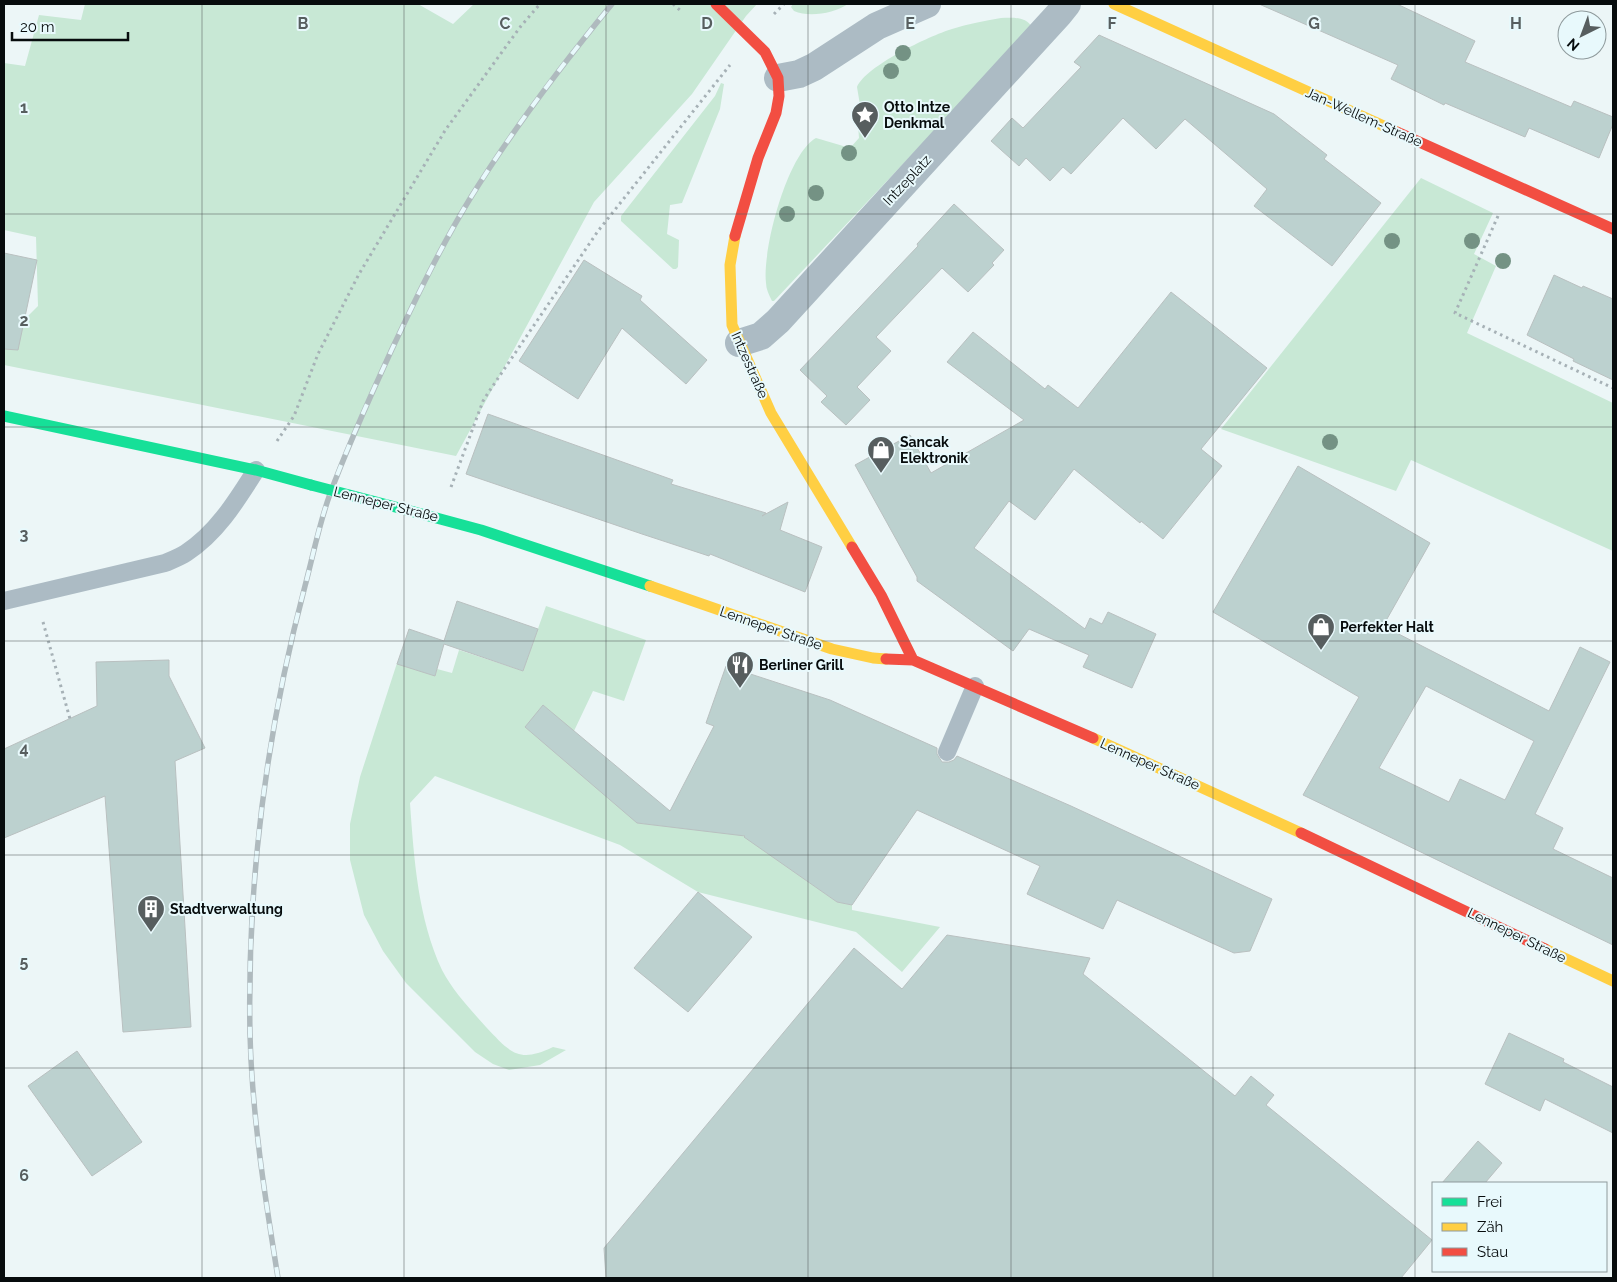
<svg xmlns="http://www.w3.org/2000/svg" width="1617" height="1282" font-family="Raleway,sans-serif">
	<rect width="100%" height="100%" fill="#ecf6f7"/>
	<path fill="#c8e8d5" d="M85 4H418L453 24 474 4H757L746 16 692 94 594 202 456 456 4 365V340L38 306 36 237 4 230V63L25 66 39 15 81 20Z
		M793 4H848C834 13 810 18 794 11L791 7Z
		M1001 18C1012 18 1025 16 1032 27L774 301H772C769 295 766 289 766 283 762 251 787 154 816 138L850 148 859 138 858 125 869 113 860 105 857 87C866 66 929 36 952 29 968 24 984 21 1001 18Z
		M721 83 724 84 720 109 682 203 670 205 667 234 679 240 678 267 676 269H673L621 221V216L715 96Z
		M1421 178 1493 213 1474 254 1496 266 1467 333 1613 403V551L1411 460 1396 491 1221 429Z
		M546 606 646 640 624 701 593 691 574 731 637 823 742 835 837 902 852 905V910L940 927 902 972 856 932 698 892 620 845 435 776 410 803C414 860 418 918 442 970 453 991 470 1009 486 1027 510 1052 518 1064 553 1047L566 1050 540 1065 509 1070 493 1064 475 1052 406 983 383 951 364 915 350 860V824L360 777 397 663 435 676 437 669 452 673 459 650 523 671Z"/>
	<path fill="#bcd1cf" stroke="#b9c0c0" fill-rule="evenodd" d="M1259 4H1397L1475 41 1465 62 1571 107 1574 101 1613 117V124L1599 158 1529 128 1525 137 1445 103 1444 105 1391 79 1398 65Z
		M1099 35 1274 114 1327 155 1324 159 1381 203 1332 266 1254 206 1267 189 1185 119 1156 149 1123 118 1071 174 1063 167 1050 181 1026 158 1019 166 991 141 1012 118 1023 128 1081 67 1074 62Z
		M954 204 1004 250 992 263 994 265 968 292 942 268 876 337 891 351 857 387 870 400 846 425 821 402 827 396 800 370 918 246 917 244Z
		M4 253 37 260 18 350 4 349Z
		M584 260 642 296 640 300 707 360 686 384 622 328 578 399 519 361Z
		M1554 275 1582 288 1583 286 1613 299V380L1573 361 1574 359 1527 335Z
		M1171 292 1267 368 1201 449 1222 466 1163 539 1141 521 1140 523 1074 469 1035 520 1009 501 974 548 1085 629 1090 618 1102 624 1108 612 1156 634 1132 688 1083 667 1089 655 1029 629 1013 651 917 581V577L855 465 910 435 931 473 1024 420 947 362 973 332 1045 389 1048 385 1078 408Z
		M488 414 673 480 671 484 766 513 762 516 788 502 780 530 822 547 805 592 710 554 709 556 642 534 466 474Z
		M1298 466 1430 543 1383 626 1549 711 1580 647 1610 662 1535 814 1563 828 1553 849 1613 878V945L1303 795 1359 697 1213 612ZM1426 686 1534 741 1505 800 1460 779 1449 802 1379 768Z
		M457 601 538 629 523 671 444 644 435 676 397 664 409 629 444 641Z
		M169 660V676L205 748 175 761 191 1027 123 1032 105 796 4 838V749L97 706 96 662Z
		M726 666 830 700 937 748V754L942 762H949L954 760 957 756 1071 806 1272 899 1250 951 1234 953 1117 900 1103 929 1027 894 1040 866 917 810 852 905 837 902 744 837 745 836 637 823 525 727 543 705 670 811 714 726 706 723Z
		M698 892 752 937 688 1012 634 968Z
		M947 935 1090 958 1083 974 1235 1096 1251 1076 1274 1095 1266 1105 1432 1240 1401 1278H606L604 1248 854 948 902 989Z
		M1509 1033 1564 1059 1563 1062 1613 1087V1133L1545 1099 1540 1111 1485 1084Z
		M77 1051 142 1142 92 1176 28 1086Z
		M1478 1141 1502 1163 1485 1183H1442Z"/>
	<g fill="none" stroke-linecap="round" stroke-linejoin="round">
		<path stroke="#a6b1b6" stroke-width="3" stroke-dasharray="2.5 4" stroke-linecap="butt" d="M673 4 682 12
			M774 14 784 4
			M1498 216 1455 313 1613 388
			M277 441 294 416 318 354 359 274 446 129 521 26 540 4
			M451 487 483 401 488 393 598 231 730 65
			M43 622 70 719"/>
		<path stroke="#acbbc4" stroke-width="18" d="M4 601 165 563C172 560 180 557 186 553 217 533 237 500 256 470
			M947 752 975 686"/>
		<path stroke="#acbbc4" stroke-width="28" d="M778 78 799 74 814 67 877 26 927 4
			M739 343 761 336 778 321 1059 14 1067 4"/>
		<path stroke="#16e098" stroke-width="11" d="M4 416 256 470 311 485
			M403 509 481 530 650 586"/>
		<path stroke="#ffcf43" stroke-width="11" d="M1114 4 1397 132
			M735 236 730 265 732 325 771 413 852 547
			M650 586 832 649 873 658 886 659
			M1093 738 1301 833
			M1545 949 1613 981"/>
		<path stroke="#f24e42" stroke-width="11" d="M716 4 765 52 778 78 779 96 776 113 758 158 735 236
			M1397 132 1613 229
			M852 547 881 595 913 660
			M886 659 913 660 1093 738
			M1301 833 1545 949"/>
		<defs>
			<path id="rail" d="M278 1278C265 1197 252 1116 250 1034 247 882 266 733 305 586 313 556 319 524 330 494 348 445 370 397 392 349 416 298 441 246 471 197 513 129 561 66 612 4"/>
		</defs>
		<use href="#rail" stroke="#afbabe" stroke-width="5.5"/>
		<use href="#rail" stroke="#e8f9fc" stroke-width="4" stroke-dasharray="11" stroke-linecap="butt"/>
		<path stroke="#16e098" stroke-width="11" d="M311 485 403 509"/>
	</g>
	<g fill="#749284">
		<circle cx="903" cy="53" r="8"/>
		<circle cx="891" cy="71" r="8"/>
		<circle cx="849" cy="153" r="8"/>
		<circle cx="816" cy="193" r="8"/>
		<circle cx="787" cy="214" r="8"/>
		<circle cx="1392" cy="241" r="8"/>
		<circle cx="1472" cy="241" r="8"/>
		<circle cx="1503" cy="261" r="8"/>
		<circle cx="1330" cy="442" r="8"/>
	</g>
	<path fill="none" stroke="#575e5f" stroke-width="1" stroke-opacity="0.55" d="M202 4V1278M404 4V1278M606 4V1278M808 4V1278M1011 4V1278M1213 4V1278M1415 4V1278M4 214H1613M4 427H1613M4 641H1613M4 855H1613M4 1068H1613"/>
	<defs>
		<symbol id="sight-pin" viewBox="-11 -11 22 30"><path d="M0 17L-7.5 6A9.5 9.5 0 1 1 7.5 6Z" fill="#575e5f" stroke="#e8f9fc"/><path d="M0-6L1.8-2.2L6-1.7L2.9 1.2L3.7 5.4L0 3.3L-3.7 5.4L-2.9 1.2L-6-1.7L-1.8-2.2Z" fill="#fff"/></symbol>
		<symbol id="shop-pin" viewBox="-11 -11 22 30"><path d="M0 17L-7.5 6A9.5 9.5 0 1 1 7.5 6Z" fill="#575e5f" stroke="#e8f9fc"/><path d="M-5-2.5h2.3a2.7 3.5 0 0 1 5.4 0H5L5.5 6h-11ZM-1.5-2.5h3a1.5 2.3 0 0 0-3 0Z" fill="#fff"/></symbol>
		<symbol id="restaurant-pin" viewBox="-11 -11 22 30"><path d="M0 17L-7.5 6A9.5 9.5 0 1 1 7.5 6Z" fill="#575e5f" stroke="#e8f9fc"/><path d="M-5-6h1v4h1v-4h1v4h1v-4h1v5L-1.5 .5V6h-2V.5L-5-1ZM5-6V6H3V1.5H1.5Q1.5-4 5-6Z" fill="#fff"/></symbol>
		<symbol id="building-pin" viewBox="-11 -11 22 30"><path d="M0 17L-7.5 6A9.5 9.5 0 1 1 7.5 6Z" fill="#575e5f" stroke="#e8f9fc"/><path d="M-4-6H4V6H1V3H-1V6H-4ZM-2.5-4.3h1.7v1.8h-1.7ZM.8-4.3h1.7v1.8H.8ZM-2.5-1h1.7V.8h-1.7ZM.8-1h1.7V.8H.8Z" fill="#fff"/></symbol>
	</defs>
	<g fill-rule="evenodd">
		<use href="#sight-pin" x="849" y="99" width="32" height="43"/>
		<use href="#shop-pin" x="865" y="434" width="32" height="43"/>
		<use href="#shop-pin" x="1305" y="611" width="32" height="43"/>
		<use href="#restaurant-pin" x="724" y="649" width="32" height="43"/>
		<use href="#building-pin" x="135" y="893" width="32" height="43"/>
	</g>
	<g text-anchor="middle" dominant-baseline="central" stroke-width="4" stroke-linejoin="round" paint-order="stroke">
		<g font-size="14" font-weight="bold" fill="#070c0d" stroke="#e8f9fc" text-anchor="start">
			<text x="884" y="107">Otto Intze<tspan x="884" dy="16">Denkmal</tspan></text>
			<text x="900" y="442">Sancak<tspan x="900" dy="16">Elektronik</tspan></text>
			<text x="1340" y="627">Perfekter Halt</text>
			<text x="759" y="665">Berliner Grill</text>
			<text x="170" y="909">Stadtverwaltung</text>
		</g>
		<g font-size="14" fill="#070c0d" stroke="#e8f9fc">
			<text transform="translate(1364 117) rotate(24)">Jan-Wellem-Straße</text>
			<text transform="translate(907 180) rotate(-47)">Intzeplatz</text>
			<text transform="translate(750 365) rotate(66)">Intzestraße</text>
			<text transform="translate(386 504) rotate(14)">Lenneper Straße</text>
			<text transform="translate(771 628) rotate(19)">Lenneper Straße</text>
			<text transform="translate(1150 764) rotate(24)">Lenneper Straße</text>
			<text transform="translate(1517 935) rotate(26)">Lenneper Straße</text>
		</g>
	</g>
	<g font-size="16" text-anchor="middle" font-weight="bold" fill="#575e5f" stroke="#e8f9fc" stroke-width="4" stroke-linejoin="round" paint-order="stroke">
		<text x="303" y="29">B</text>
		<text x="505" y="29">C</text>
		<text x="707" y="29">D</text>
		<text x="910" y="29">E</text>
		<text x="1112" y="29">F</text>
		<text x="1314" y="29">G</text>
		<text x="1516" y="29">H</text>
		<text x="24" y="113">1</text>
		<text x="24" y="326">2</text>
		<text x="24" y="540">3</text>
		<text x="24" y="754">4</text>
		<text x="24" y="967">5</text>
		<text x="24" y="1181">6</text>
	</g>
	<rect width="1617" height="1282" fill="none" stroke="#070c0d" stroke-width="10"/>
	<rect x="1432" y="1182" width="175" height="90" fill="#e8f9fc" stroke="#8e9a9c"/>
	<rect x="1442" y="1198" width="25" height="8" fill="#16e098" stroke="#8e9a9c"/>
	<text x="1477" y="1207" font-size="15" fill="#070c0d">Frei</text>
	<rect x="1442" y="1223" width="25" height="8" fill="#ffcf43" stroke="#8e9a9c"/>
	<text x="1477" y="1232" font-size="15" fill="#070c0d">Zäh</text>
	<rect x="1442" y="1248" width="25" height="8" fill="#f24e42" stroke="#8e9a9c"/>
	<text x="1477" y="1257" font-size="15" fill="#070c0d">Stau</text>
	<g transform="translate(1582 35) rotate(222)"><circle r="24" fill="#e8f9fc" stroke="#8e9a9c"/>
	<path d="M0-4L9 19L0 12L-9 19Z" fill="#575e5f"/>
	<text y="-8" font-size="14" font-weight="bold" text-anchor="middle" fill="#070c0d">N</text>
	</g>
	<path d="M12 32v8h116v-8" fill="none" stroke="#070c0d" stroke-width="2.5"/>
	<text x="20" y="32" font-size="15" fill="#070c0d" stroke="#e8f9fc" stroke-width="4" paint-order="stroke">20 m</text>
</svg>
